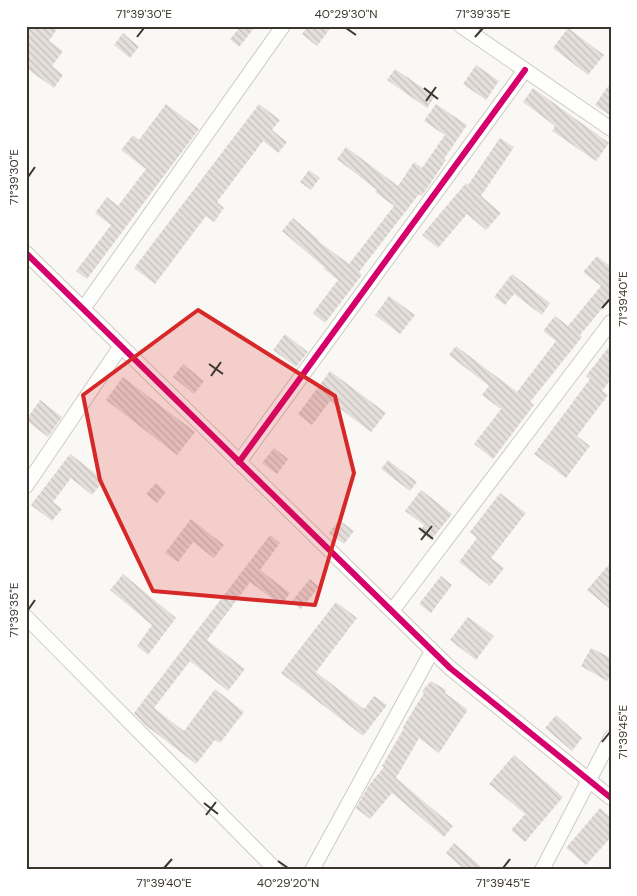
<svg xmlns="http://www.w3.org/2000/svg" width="637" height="896" font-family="'DM Sans',sans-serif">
	<defs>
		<pattern id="building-back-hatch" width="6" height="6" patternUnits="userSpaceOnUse" patternTransform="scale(1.25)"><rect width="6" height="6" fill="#e5dfdc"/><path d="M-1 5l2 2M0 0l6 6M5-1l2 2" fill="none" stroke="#c5c0bd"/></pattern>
	</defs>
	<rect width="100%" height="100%" fill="#faf8f4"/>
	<path fill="url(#building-back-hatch)" d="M30 26H59L49 41 63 51 52 66 63 75 54 88 26 68V31Z
		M241 26H256L239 47 230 39Z
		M308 26H332L317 46 302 34Z
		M568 28 604 55 588 75 553 48Z
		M123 33 139 47 130 58 114 45Z
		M476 65 499 81 486 100 463 84Z
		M395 69 435 96 427 108 387 80Z
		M611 82V116L595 105Z
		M533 88 609 143 596 161 552 131 555 126 523 102Z
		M166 104 199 129 87 279 76 271 111 225 95 213 107 197 118 206 146 169 121 150 133 135 139 140Z
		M259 104 280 120 272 130 287 142 278 153 263 141 217 202 224 208 214 222 206 216 155 284 134 268Z
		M436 104 467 125 444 159 446 160 422 196 419 194 359 272 362 275 325 323 313 313 338 280 323 268 324 267 282 231 293 218 319 240 318 241 349 264 394 206 375 192 377 190 337 159 346 147 398 186 414 162 422 168 445 135 424 121Z
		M500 138 514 147 481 196 501 213 486 230 467 214 438 248 422 235 466 183 468 185Z
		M309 170 320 178 311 190 300 182Z
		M597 256 611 267V298L580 335 582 337 530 402 534 405 493 459 474 444 501 409 482 395 489 386 449 355 456 346 517 392 556 341 543 331 555 316 568 326 601 286 583 272Z
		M512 274 550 303 542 315 514 294 505 305 494 297Z
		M389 296 415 315 400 334 375 315Z
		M285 334 308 352 296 367 273 350Z
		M611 344V379L602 391 608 395 577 436 590 446 566 478 534 454 590 379 586 376Z
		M183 364 204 381 194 394 173 377Z
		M330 371 386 413 371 432 330 401 312 425 298 414Z
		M123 377 195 432 177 455 106 400Z
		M40 400 62 417 48 437 26 420Z
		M274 448 288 459 277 474 262 463Z
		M70 454 104 480 92 495 71 478 53 502 62 509 52 521 31 505Z
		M388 460 417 482 410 491 381 469Z
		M156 483 166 492 157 503 146 494Z
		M421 490 452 514 431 540 420 532 424 525 405 511Z
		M500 493 526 513 491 558 504 568 490 586 459 562 477 538 470 532Z
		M191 519 224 545 214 558 193 542 178 562 165 553Z
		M339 520 354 531 344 544 329 533Z
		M270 535 280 543 260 570 290 593 281 605 250 582 207 640 245 669 228 691 190 661 154 708 184 731 215 689 244 712 220 743 215 740 196 764 144 724 134 713Z
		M611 562V610L587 590Z
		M123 574 176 618 148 655 137 646 152 625 110 590Z
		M441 576 452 585 431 613 419 604Z
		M310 579 319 587 301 609 292 601Z
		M336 602 357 618 316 672 364 709 374 696 387 705 363 736 281 673Z
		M468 617 494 636 476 660 450 640Z
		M591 648 611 658V674L607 681 581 666Z
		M431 681 446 690 445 693 467 709V711L439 753 419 738 396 778 453 826 444 837 392 793 370 819 356 808 369 785 384 767 382 766 404 728 403 727 424 693 422 691Z
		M556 715 582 738 572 751 545 728Z
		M514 755 563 797 525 842 511 830 525 814 489 784Z
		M600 808 611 818V837L586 865 566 848Z
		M454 843 485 870H465L446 853Z"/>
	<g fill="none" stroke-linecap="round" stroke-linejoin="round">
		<defs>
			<path id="street" d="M461 26 611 129
				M26 253 450 668 611 798
				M83 309 283 26
				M239 462 525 70
				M26 486 121 346
				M392 611 611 322
				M26 617 276 870
				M312 870 432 651
				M542 870 611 738"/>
		</defs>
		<use href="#street" stroke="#cccac4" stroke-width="16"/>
		<use href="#street" stroke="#fefefd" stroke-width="14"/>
		<defs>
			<path id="cycleway" d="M26 253 450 668 611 798
				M239 462 525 70"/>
		</defs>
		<use href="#cycleway" stroke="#fff" stroke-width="9"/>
		<use href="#cycleway" stroke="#d6006c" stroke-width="6"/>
	</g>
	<path fill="#d62828" fill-opacity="0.2" stroke="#d62828" stroke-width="4" stroke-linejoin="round" d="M198 310 335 396 354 473 315 605 153 591 100 480 83 395Z"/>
	<path fill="none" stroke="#3a362d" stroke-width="2" d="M346 28 356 35M137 37 144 28M475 37 483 28M424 88 438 99M426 101 436 87M28 177 35 167M602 308 610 299M209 364 223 374M211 376 221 362M419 528 433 539M421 540 432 526M28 610 35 600M602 742 610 732M204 803 218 814M206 815 216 802M278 861 288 868M164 868 172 859M503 868 510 859"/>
	<rect width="637" height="896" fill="none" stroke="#ffffff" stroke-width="55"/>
	<rect x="28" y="28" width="582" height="840" fill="none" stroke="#3a362d" stroke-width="2"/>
	<g font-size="12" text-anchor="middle" fill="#3a362d">
		<text x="144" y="18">71°39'30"E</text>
		<text x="346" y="18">40°29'30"N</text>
		<text x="483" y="18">71°39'35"E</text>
		<text transform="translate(14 177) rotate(-90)" y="4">71°39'30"E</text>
		<text transform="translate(623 299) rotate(-90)" y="4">71°39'40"E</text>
		<text transform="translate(14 610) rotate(-90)" y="4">71°39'35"E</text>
		<text transform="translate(623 732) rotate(-90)" y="4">71°39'45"E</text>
		<text x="164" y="887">71°39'40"E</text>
		<text x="288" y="887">40°29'20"N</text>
		<text x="503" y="887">71°39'45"E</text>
	</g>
</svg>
